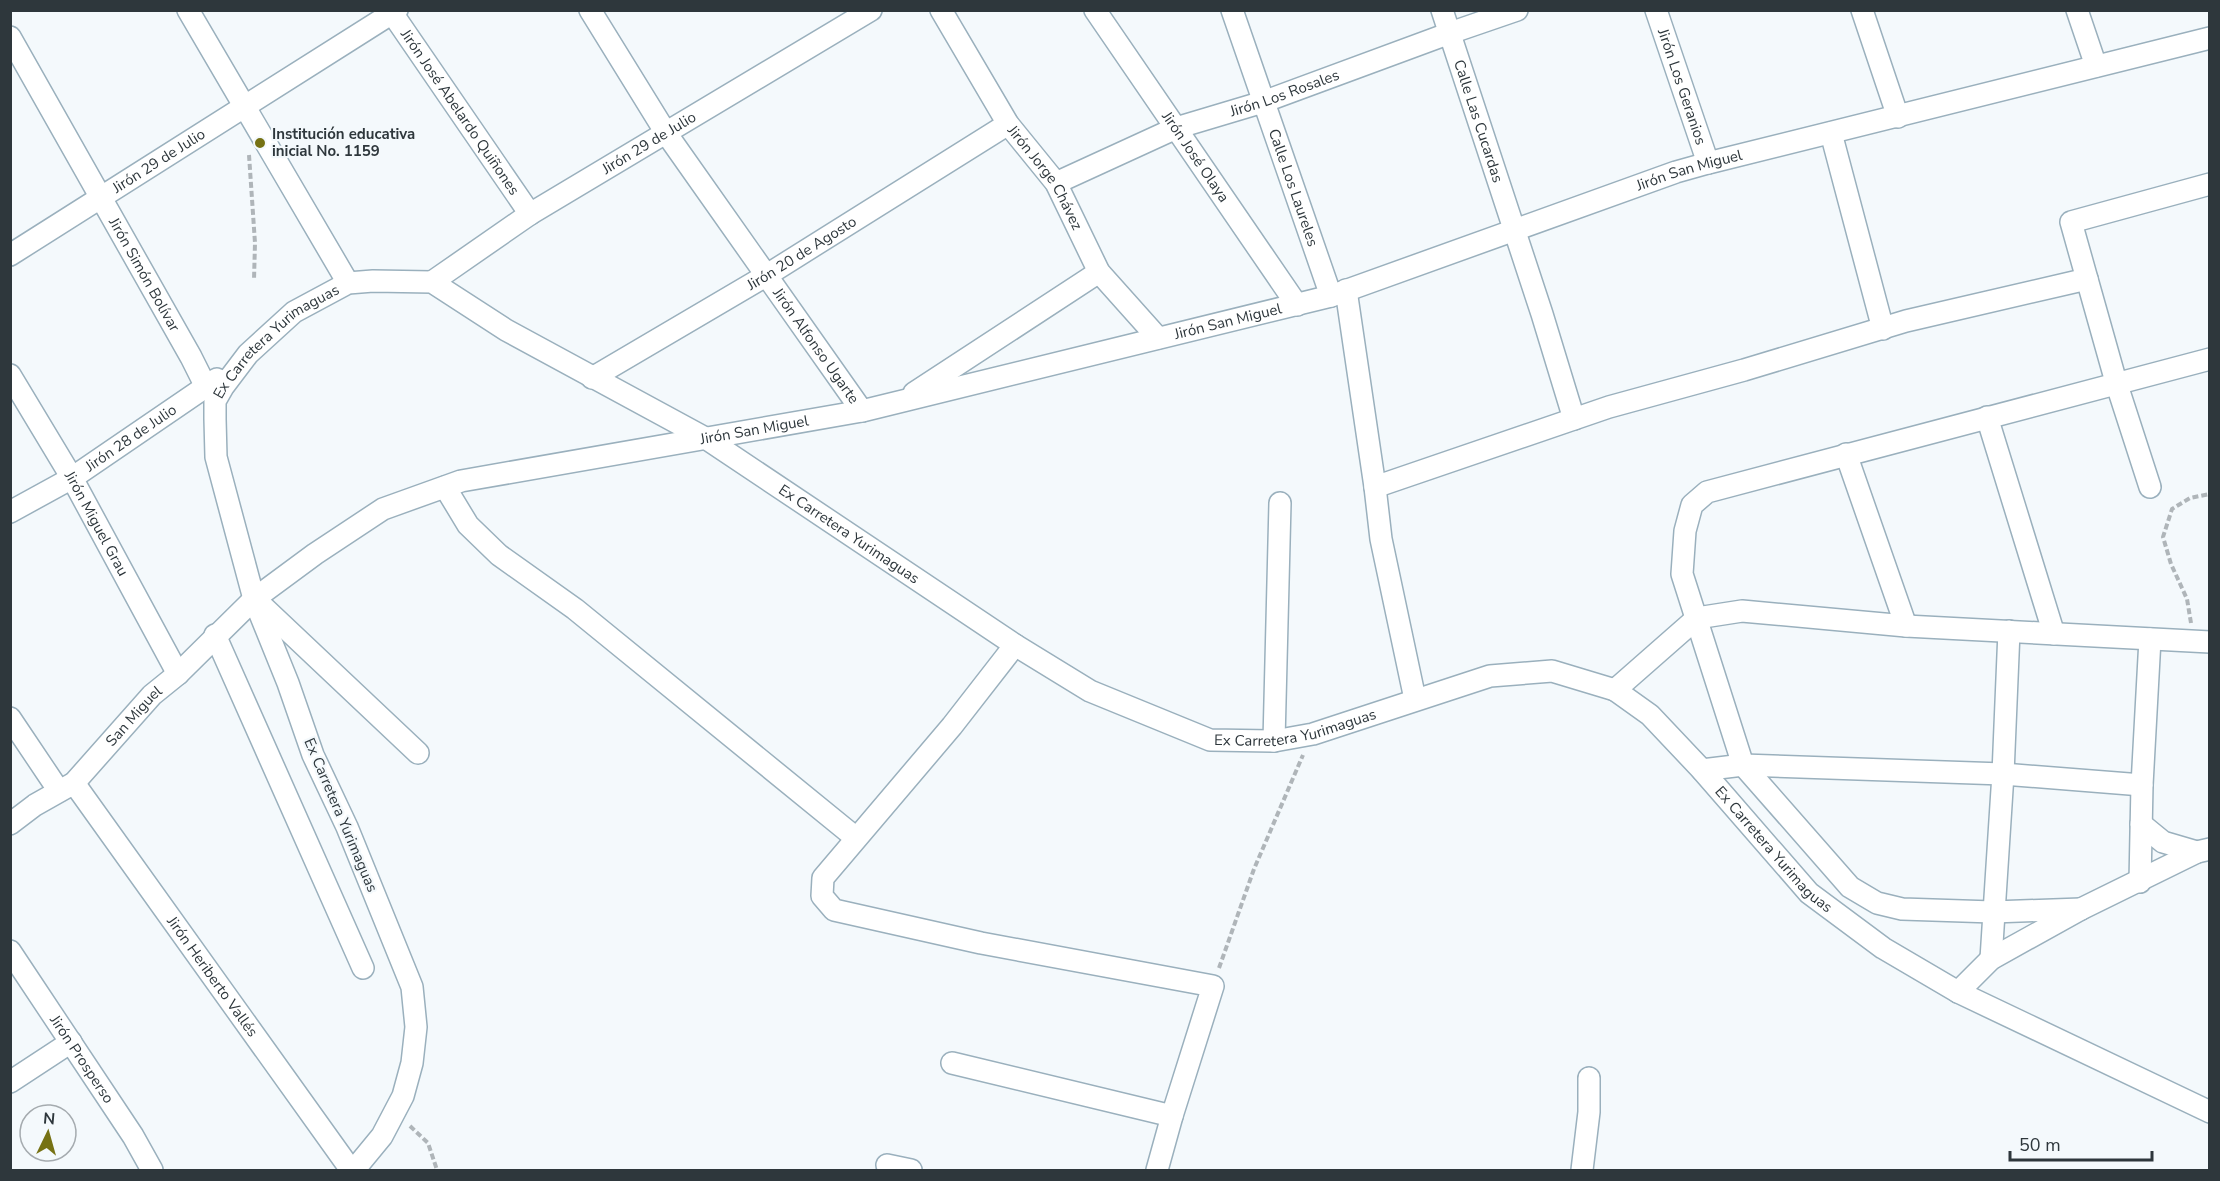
<svg xmlns="http://www.w3.org/2000/svg" width="2220" height="1181" font-family="'Nunito Sans',sans-serif">
	<rect width="100%" height="100%" fill="#f4f9fc"/>
	<g fill="none" stroke-linecap="round" stroke-linejoin="round">
		<defs>
			<g id="minor">
				<path d="M188 10 348 283"/>
				<path id="s1" d="M390 10 530 214"/>
				<path id="s2" d="M590 10 666 133 862 411"/>
				<path id="s3" d="M941 10 1008 124 1056 183 1099 272 1158 338"/>
				<path id="s4" d="M1095 10 1297 305"/>
				<path id="s5" d="M1232 10 1331 296"/>
				<path id="s6" d="M1442 10 1542 314 1574 419"/>
				<path id="s7" d="M1656 10 1708 163"/>
				<path d="M1862 10 1898 117"/>
				<path d="M2077 10 2096 66"/>
				<path id="s8" d="M10 37 191 357 206 387"/>
				<path d="M1831 133 1883 329"/>
				<path id="s9" d="M1056 183 1176 128 1263 102 1450 33 1517 10"/>
				<path id="s10" d="M10 255 397 10"/>
				<path d="M2087 279 2116 382 2150 487"/>
				<path id="s11" d="M432 282 530 214 871 10"/>
				<path d="M1346 290 1375 487 1381 539 1415 699"/>
				<path id="s12" d="M10 375 72 478 178 674"/>
				<path id="s13" d="M592 378 767 275 1008 124"/>
				<path d="M914 393 1099 272"/>
				<path d="M1987 417 2054 634"/>
				<path d="M1846 454 1906 626"/>
				<path d="M445 487 468 525 499 555 575 609 856 838"/>
				<path d="M1375 487 1609 407 1744 370 1906 321 2087 279 2071 222 2210 184"/>
				<path id="s14" d="M10 512 72 478 217 379"/>
				<path d="M259 603 418 753"/>
				<path d="M215 635 363 968"/>
				<path d="M1015 645 952 726 823 878 822 896 834 910 981 943 1213 986 1172 1116 1157 1170"/>
				<path d="M1615 690 1697 618 1742 611 1906 626 2210 642"/>
				<path d="M10 718 59 791"/>
				<path d="M1274 741 1280 503"/>
				<path d="M1702 770 1743 765 2003 774 2142 785"/>
				<path id="s15" d="M74 783 351 1170"/>
				<path id="s16" d="M10 824 35 805 74 783 152 695 178 674 254 599 315 554 383 509 461 481 862 411 1331 296 1676 172 1708 163 2210 38"/>
				<path d="M2141 824 2163 842 2197 852"/>
				<path d="M2140 882 2142 785 2150 639"/>
				<path d="M2081 909 1993 912 1902 909 1877 903 1850 887 1743 765 1682 574 1685 531 1692 505 1707 492 2210 359"/>
				<path id="s17" d="M10 951 133 1136 152 1170"/>
				<path d="M1991 959 2003 774 2009 631"/>
				<path d="M1958 992 1991 959 2081 909 2197 852 2210 849"/>
				<path d="M952 1063 1172 1116"/>
				<path d="M10 1082 71 1042"/>
				<path d="M887 1165 911 1170"/>
				<path id="s18" d="M354 1170 382 1136 403 1096 412 1063 416 1027 412 987 347 827 313 755 288 683 254 599 216 457 215 419V401L223 387 248 354 294 312 348 283 373 281 432 282 506 330 707 439 1015 645 1090 691 1210 740 1274 741 1313 734 1490 676 1552 671 1615 690 1650 715 1702 770 1809 893 1883 948 1958 992 2210 1112"/>
				<path d="M1582 1170 1589 1112V1078"/>
			</g>
		</defs>
		<use href="#minor" stroke="#9ab0bd" stroke-width="24"/>
		<path stroke="#afb5b9" stroke-width="4" stroke-dasharray="6 3" stroke-linecap="butt" d="M249 155 255 243 254 280
			M2191 623 2187 599 2171 564 2163 537 2172 509 2190 498 2210 494
			M1219 968 1254 869 1303 755
			M410 1126 428 1143 437 1170"/>
		<use href="#minor" stroke="#fff" stroke-width="21"/>
	</g>
	<circle fill="#767214" stroke="#f4f9fc" stroke-width="2" cx="260" cy="143" r="6"/>
	<g text-anchor="middle" dominant-baseline="central" stroke-width="4.5" stroke-linejoin="round" paint-order="stroke">
		<g font-size="15" fill="#2e373c" stroke="#f4f9fc">
			<text stroke="none"><textPath href="#s7" startOffset="81">Jirón Los Geranios</textPath></text>
			<text stroke="none"><textPath href="#s9" startOffset="246">Jirón Los Rosales</textPath></text>
			<text stroke="none"><textPath href="#s1" startOffset="124">Jirón José Abelardo Quiñones</textPath></text>
			<text stroke="none"><textPath href="#s6" startOffset="117">Calle Las Cucardas</textPath></text>
			<text stroke="none"><textPath href="#s11" startOffset="258">Jirón 29 de Julio</textPath></text>
			<text stroke="none"><textPath href="#s4" startOffset="178">Jirón José Olaya</textPath></text>
			<text stroke="none"><textPath href="#s10" startOffset="176">Jirón 29 de Julio</textPath></text>
			<text stroke="none"><textPath href="#s16" startOffset="1844">Jirón San Miguel</textPath></text>
			<text stroke="none"><textPath href="#s3" startOffset="198">Jirón Jorge Chávez</textPath></text>
			<text stroke="none"><textPath href="#s5" startOffset="188">Calle Los Laureles</textPath></text>
			<text stroke="none"><textPath href="#s13" startOffset="244">Jirón 20 de Agosto</textPath></text>
			<text stroke="none"><textPath href="#s8" startOffset="273">Jirón Simón Bolívar</textPath></text>
			<text stroke="none"><textPath href="#s16" startOffset="1358">Jirón San Miguel</textPath></text>
			<text stroke="none"><textPath href="#s18" startOffset="909">Ex Carretera Yurimaguas</textPath></text>
			<text stroke="none"><textPath href="#s2" startOffset="405">Jirón Alfonso Ugarte</textPath></text>
			<text stroke="none"><textPath href="#s16" startOffset="872">Jirón San Miguel</textPath></text>
			<text stroke="none"><textPath href="#s14" startOffset="142">Jirón 28 de Julio</textPath></text>
			<text stroke="none"><textPath href="#s12" startOffset="172">Jirón Miguel Grau</textPath></text>
			<text stroke="none"><textPath href="#s18" startOffset="1575">Ex Carretera Yurimaguas</textPath></text>
			<text stroke="none"><textPath href="#s16" startOffset="166">San Miguel</textPath></text>
			<text stroke="none"><textPath href="#s18" startOffset="2079">Ex Carretera Yurimaguas</textPath></text>
			<text transform="translate(341 815) rotate(67)">Ex Carretera Yurimaguas</text>
			<text stroke="none"><textPath href="#s18" startOffset="2636">Ex Carretera Yurimaguas</textPath></text>
			<text stroke="none"><textPath href="#s15" startOffset="238">Jirón Heriberto Vallés</textPath></text>
			<text stroke="none"><textPath href="#s17" startOffset="130">Jirón Prosperso</textPath></text>
		</g>
		<g font-size="15" font-weight="bold" fill="#2e373c" stroke="#f4f9fc" text-anchor="start">
			<text x="272" y="134">Institución educativa<tspan x="272" dy="17">inicial No. 1159</tspan></text>
		</g>
	</g>
	<rect width="2220" height="1181" fill="none" stroke="#2e373c" stroke-width="24"/>
	<g transform="translate(48 1133) rotate(5)"><circle r="28" fill="#f4f9fc" stroke="#a5abaf" stroke-width="1.5"/>
	<path d="M0-4.5L10 22L0 15L-10 22Z" fill="#767214"/>
	<text y="-9" font-size="16" font-weight="bold" text-anchor="middle" fill="#2e373c">N</text>
	</g>
	<path d="M2010 1151v9h142v-9" fill="none" stroke="#2e373c" stroke-width="3"/>
	<text x="2019" y="1151" font-size="18" fill="#2e373c" stroke="#f4f9fc" stroke-width="4.5" paint-order="stroke">50 m</text>
</svg>
